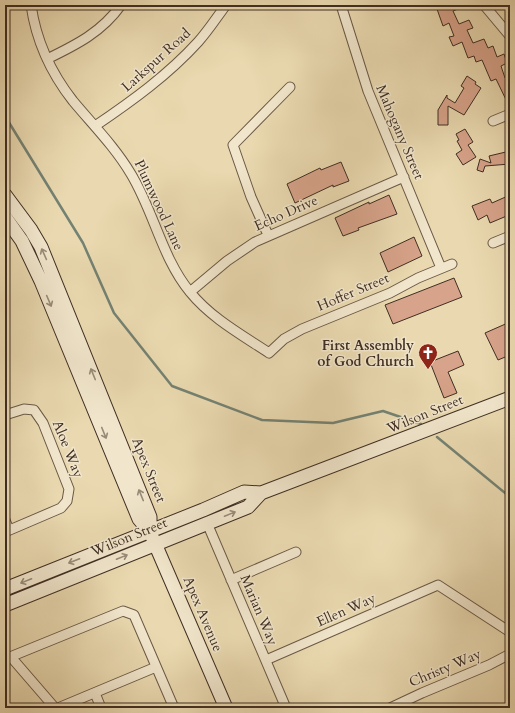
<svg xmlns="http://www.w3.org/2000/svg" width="515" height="713" font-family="Cardo,serif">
	<rect width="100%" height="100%" fill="#ead9b0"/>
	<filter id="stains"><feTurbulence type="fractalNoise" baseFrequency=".005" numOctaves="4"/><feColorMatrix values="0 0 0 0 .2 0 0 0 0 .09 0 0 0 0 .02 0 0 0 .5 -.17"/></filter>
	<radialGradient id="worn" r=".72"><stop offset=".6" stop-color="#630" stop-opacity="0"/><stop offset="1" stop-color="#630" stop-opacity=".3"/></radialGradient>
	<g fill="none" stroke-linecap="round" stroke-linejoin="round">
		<path stroke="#748273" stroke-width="2.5" d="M5 116 83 243 114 313 172 386 262 420 333 423 383 411 421 424
			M437 437 510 497"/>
	</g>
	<path fill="#d7a38a" stroke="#3f2e23" d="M447 5H468L453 11 459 24 469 20 473 28 467 30 473 43 484 39 488 48 493 46 497 57 504 54 507 63 501 66 505 78 510 76V108L496 79 491 81 482 60 476 62 474 56 468 58 462 42 453 46 449 37 454 36 449 23 443 26 437 9Z
		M467 76 476 82 475 84 481 88 464 115 448 106V125H438V110L447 95V98L455 103 464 88 461 86Z
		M465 129 473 142 468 145 476 157 463 165 456 154 462 150 457 141 459 140 456 134Z
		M510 151V164L485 166 483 172 477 170 480 159 491 163 489 156Z
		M341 162 349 181 333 187V185L295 203 287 184 320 168 321 170Z
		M389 195 397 214 358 228 359 230 343 236 335 218 369 202V204Z
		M510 195V210L507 211 509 215 490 223 487 215 478 220 472 206 490 199 492 203Z
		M414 237 422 256 388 272 380 253Z
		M454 278 462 297 393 324 385 305Z
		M510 322V355L498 360 485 333Z
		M458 351 464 365 448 372 457 393 444 398 430 362Z"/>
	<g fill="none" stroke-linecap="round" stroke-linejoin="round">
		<defs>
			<path id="street" d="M31 5C36 40 51 73 73 101 93 125 115 147 131 174 154 212 162 258 190 292 211 318 242 335 269 353L284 339 302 329 390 293 418 278 452 264
				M341 5 368 91 441 268
				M484 5 510 36
				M47 59C76 45 102 32 121 5
				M493 121 510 114
				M95 126C132 101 168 75 198 42 208 31 217 17 226 5
				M268 235 251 197 233 145 290 87
				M493 243 510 236
				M190 292 227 261 255 242 404 177
				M5 415 24 409 34 410 43 423 69 489 67 501 61 508 5 532
				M5 520 9 530
				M207 523 286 708
				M231 580 296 552
				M11 657 55 708
				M5 659 123 611 134 615 174 708
				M266 660 438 585 510 632
				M95 693 101 708
				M58 708 156 667
				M390 708 422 693 489 665 510 654"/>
			<path id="secondary" d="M5 195 31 230 41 247 150 517V532
				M5 217 22 241 41 281 139 519 150 532 226 708
				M5 589 203 510 244 492 261 493 510 398
				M5 605 248 507 261 493"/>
		</defs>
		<use href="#street" stroke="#6a5946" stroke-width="11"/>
		<use href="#secondary" stroke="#3f2e23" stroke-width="15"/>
		<use href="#street" stroke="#f1e6cc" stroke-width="9"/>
		<use href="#secondary" stroke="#f1e6cc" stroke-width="13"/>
	</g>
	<defs><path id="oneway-shaft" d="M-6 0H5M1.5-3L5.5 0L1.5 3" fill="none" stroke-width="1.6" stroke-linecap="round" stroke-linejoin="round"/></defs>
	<g stroke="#988a78">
		<use href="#oneway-shaft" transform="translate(44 254) rotate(-114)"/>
		<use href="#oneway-shaft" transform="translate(49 301) rotate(67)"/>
		<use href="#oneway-shaft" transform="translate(93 374) rotate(-112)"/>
		<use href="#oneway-shaft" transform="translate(104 433) rotate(68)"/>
		<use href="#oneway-shaft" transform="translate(141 495) rotate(-112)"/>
		<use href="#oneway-shaft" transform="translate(230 514) rotate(-22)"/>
		<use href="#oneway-shaft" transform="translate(122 557) rotate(-22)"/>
		<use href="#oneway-shaft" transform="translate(74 561) rotate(159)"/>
		<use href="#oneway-shaft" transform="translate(26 581) rotate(158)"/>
	</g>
	<defs>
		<symbol id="church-pin" viewBox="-11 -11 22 30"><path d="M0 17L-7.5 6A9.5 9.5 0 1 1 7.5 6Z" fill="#8f2418" stroke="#f1e6cc"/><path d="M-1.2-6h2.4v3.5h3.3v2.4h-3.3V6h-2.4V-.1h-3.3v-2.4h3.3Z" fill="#fff"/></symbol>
	</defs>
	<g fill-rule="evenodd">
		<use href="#church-pin" x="417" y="342" width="22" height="30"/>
	</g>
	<g text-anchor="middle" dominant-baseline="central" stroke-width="3" stroke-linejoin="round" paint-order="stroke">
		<g font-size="14" fill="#3f2e23" stroke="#f1e6cc">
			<text transform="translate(156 60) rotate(-42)">Larkspur Road</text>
			<text transform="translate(400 132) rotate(67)">Mahogany Street</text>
			<text transform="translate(159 205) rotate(65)">Plumwood Lane</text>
			<text transform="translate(286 213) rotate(-24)">Echo Drive</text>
			<text transform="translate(353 292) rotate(-23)">Hoffer Street</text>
			<text transform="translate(425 414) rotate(-22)">Wilson Street</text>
			<text transform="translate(68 449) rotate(68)">Aloe Way</text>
			<text transform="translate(149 470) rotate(68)">Apex Street</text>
			<text transform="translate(129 537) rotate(-22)">Wilson Street</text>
			<text transform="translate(259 610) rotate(67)">Marian Way</text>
			<text transform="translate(346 610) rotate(-24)">Ellen Way</text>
			<text transform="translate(203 614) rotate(67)">Apex Avenue</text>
			<text transform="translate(445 668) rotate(-23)">Christy Way</text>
		</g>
		<g font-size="14" font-weight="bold" fill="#3f2e23" stroke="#f1e6cc" text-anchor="end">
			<text x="414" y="345">First Assembly<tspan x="414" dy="16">of God Church</tspan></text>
		</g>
	</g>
	<rect width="515" height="713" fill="none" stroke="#ead9b0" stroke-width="20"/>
	<rect x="6" y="6" width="503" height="701" fill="none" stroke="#3f2e23" stroke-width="2"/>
	<rect x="10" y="10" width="495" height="693" fill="none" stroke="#3f2e23"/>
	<rect width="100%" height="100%" filter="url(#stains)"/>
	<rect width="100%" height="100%" fill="url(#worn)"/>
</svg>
